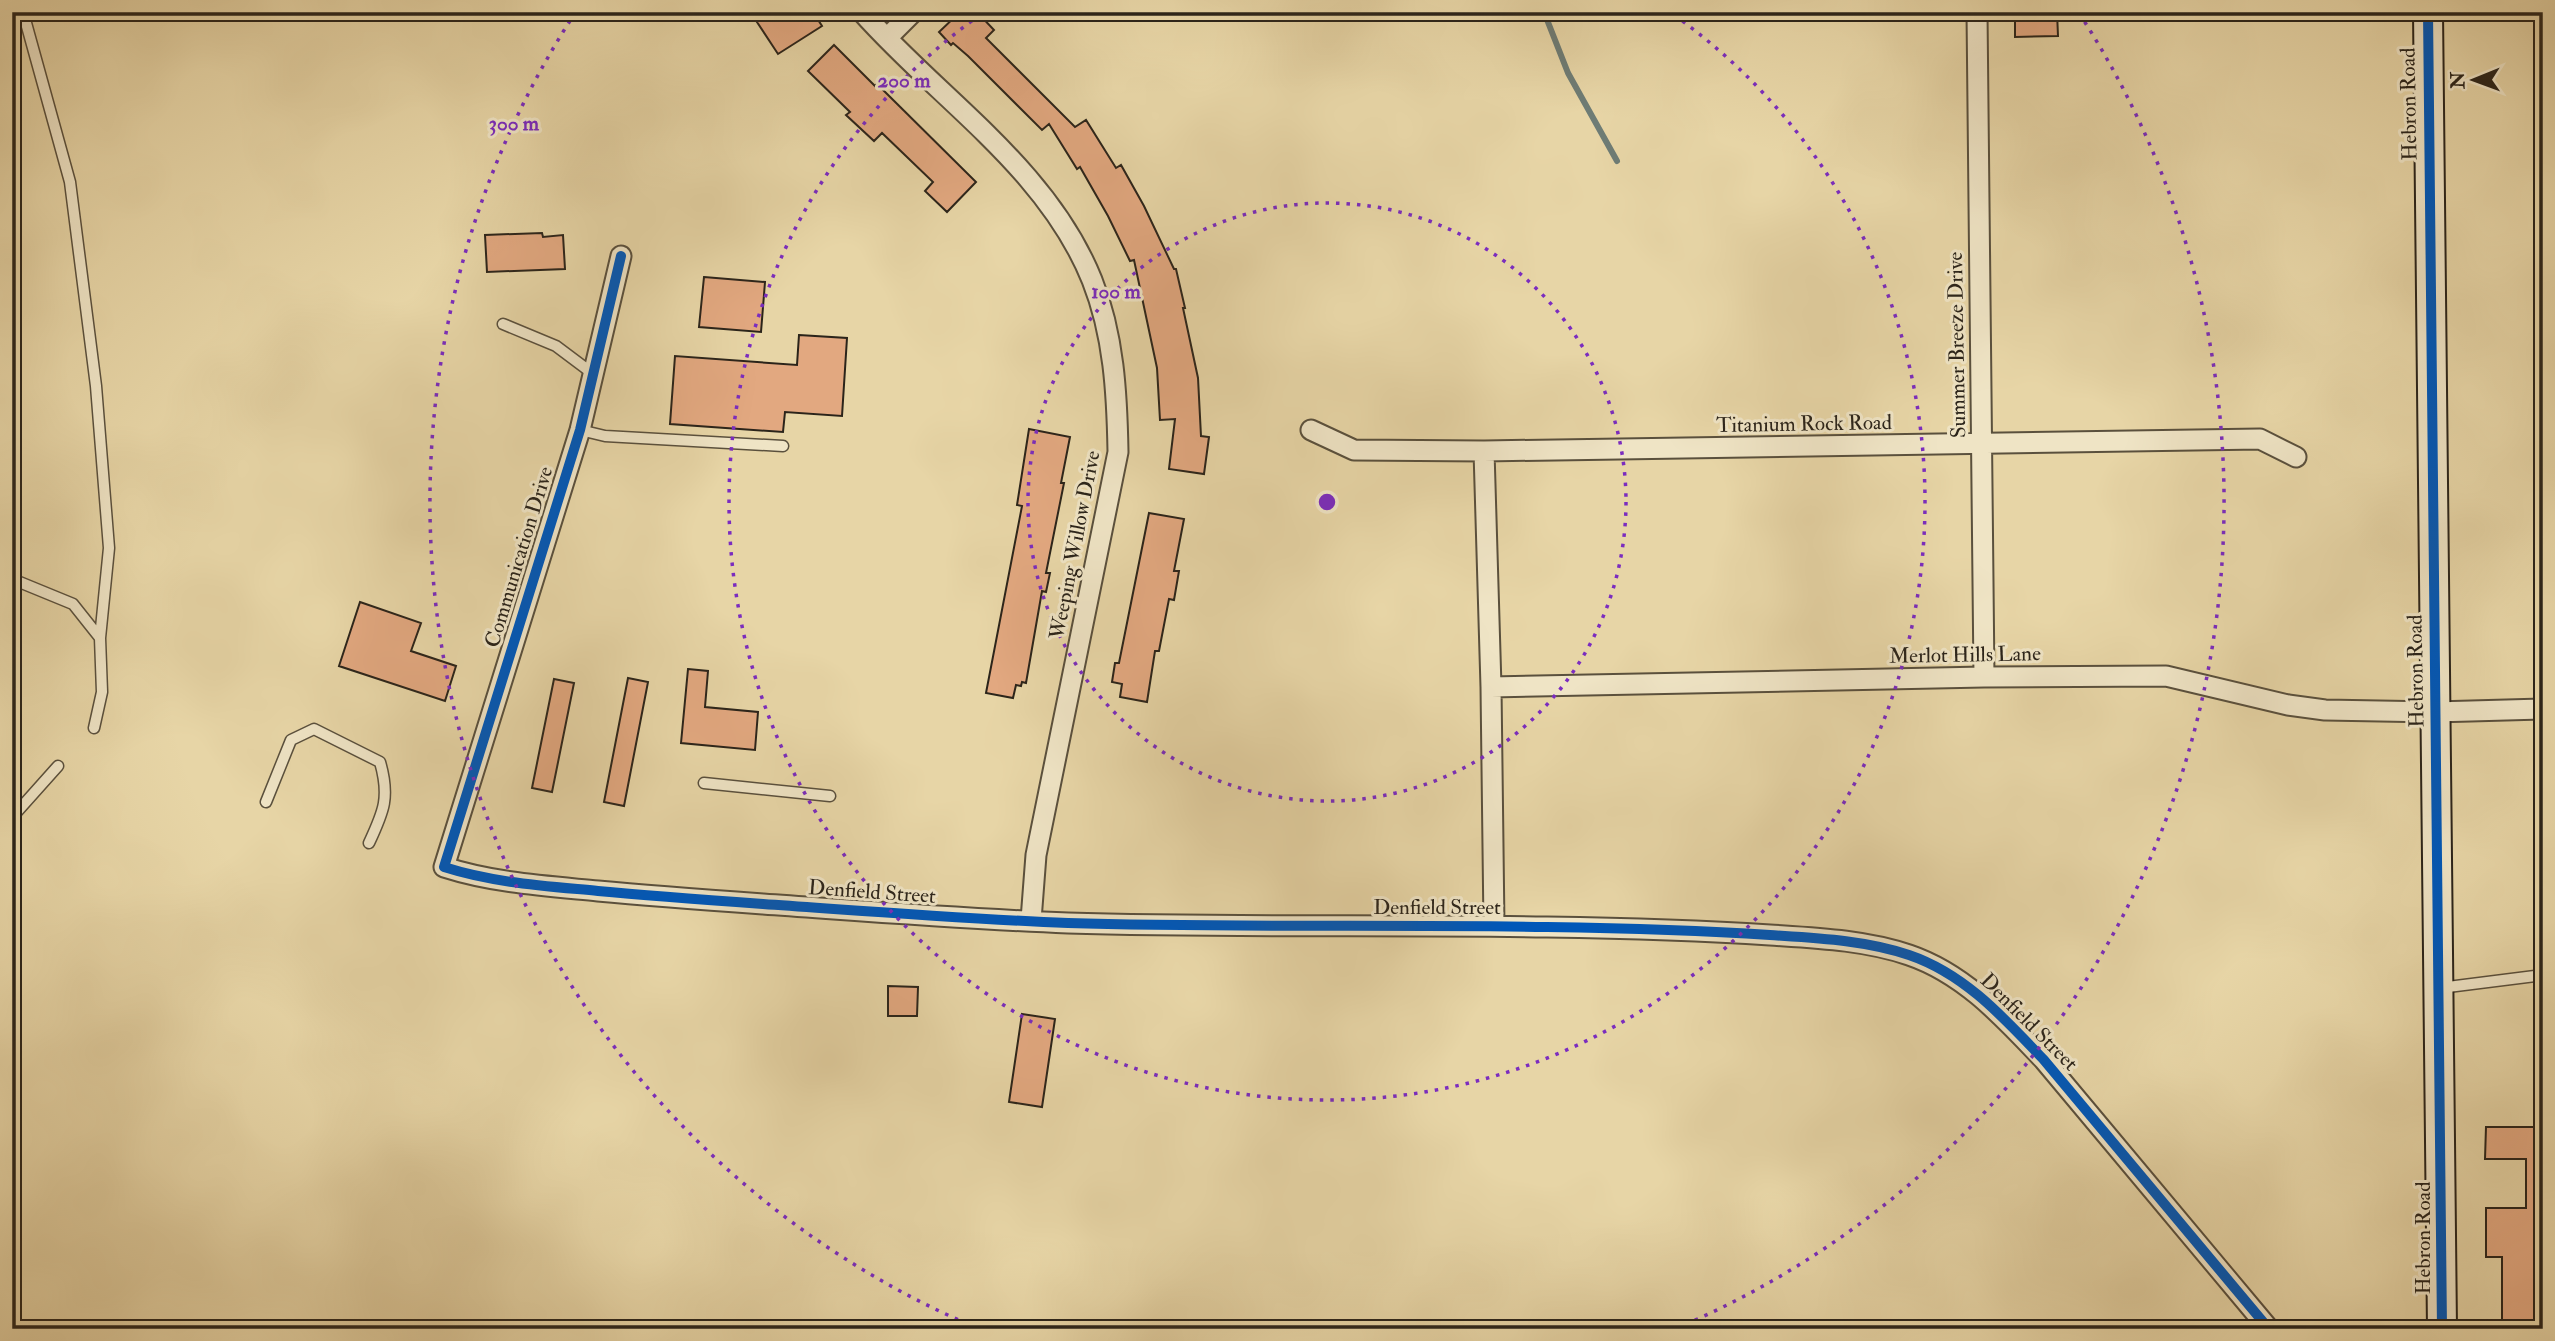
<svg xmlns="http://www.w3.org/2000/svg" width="2555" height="1341" font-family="'IM FELL Double Pica',serif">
	<rect width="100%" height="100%" fill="#e7d5a6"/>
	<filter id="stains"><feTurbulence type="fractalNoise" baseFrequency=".00286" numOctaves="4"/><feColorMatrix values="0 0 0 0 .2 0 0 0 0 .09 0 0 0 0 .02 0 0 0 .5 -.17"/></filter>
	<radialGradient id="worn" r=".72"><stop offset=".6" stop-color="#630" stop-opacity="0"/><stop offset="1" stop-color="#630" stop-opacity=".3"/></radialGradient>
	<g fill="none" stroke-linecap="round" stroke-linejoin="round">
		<path stroke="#6e7c75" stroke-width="6" d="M1544 12 1568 73 1617 161"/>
	</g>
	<path fill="#e2a880" stroke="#2b241a" stroke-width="2" d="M774 12H813L822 26 778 54 757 22Z
		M960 12H977L994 30 986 38 1075 127 1086 120 1116 168 1121 165 1144 206 1174 269H1176L1185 308H1183L1198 378 1201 436 1209 437 1204 474 1169 469 1175 419 1160 420 1157 368 1134 260 1130 261 1108 216 1080 167 1077 169 1049 124 1042 130 968 56 953 43 951 45 939 32Z
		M2015 12H2057L2058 36 2015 37Z
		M834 45 875 86 877 84 976 182 947 212 925 191 933 182 882 133 874 141 846 115 850 112 808 71Z
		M542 233 543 237 563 235 565 269 487 272 485 235Z
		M704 277 765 282 761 332 699 327Z
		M799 335 847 338 842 416 785 412 783 432 670 424 675 356 797 365Z
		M1029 429 1070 437 1061 483H1064L1046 573H1050L1046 592 1042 591 1026 683 1022 682 1021 686 1016 685 1013 698 986 693 1022 506 1017 505Z
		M1149 513 1184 519 1174 571H1179L1174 600 1169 599 1159 651H1155L1147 702 1120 697 1122 684 1112 682 1115 663H1119Z
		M360 602 421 623 411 651 456 666 445 701 339 666Z
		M688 669 708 671 705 707 758 712 755 750 681 743Z
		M628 678 648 682 624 806 604 802Z
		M554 679 574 683 552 792 532 788Z
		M888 986 918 987 917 1016H888Z
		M1022 1014 1055 1019 1042 1107 1009 1102Z
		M2486 1127H2543V1329H2502V1257H2486V1208H2526V1159H2485Z"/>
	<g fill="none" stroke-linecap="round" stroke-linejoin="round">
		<defs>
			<path id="lane" d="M23 12 70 182 96 386 109 548 100 638
				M503 324 556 346 592 373
				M580 430 605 436 783 446
				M12 579 73 604 100 638 102 692 94 728
				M704 783 830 796
				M266 802 291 740 314 729 380 762C390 797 384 811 369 843
				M12 813H16L58 766
				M2440 988 2543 975"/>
			<path id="street" d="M862 12C940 100 1047 168 1092 280 1114 335 1117 394 1118 452L1036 855 1031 920
				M1977 12 1984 677
				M887 38 913 12
				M621 256 580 430 444 867C494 883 546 886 598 891 653 896 708 900 763 904 865 911 966 919 1068 923 1228 928 1387 924 1547 927 1621 928 1696 930 1770 935 1816 938 1865 940 1909 955 1965 974 2004 1018 2044 1060L2269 1329
				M1311 430 1354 450 1484 451 2260 439 2296 457
				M1484 451 1491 687 1494 926
				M1491 687 1984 677 2166 676 2288 705 2325 710 2435 712 2543 709"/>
			<path id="secondary" d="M2428 12 2442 1329"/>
		</defs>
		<use href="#lane" stroke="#5a503d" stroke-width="13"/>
		<use href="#street" stroke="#5a503d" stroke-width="23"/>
		<use href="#secondary" stroke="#2b241a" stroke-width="32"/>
		<use href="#lane" stroke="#efe4c5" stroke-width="10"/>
		<use href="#street" stroke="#efe4c5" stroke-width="19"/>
		<use href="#secondary" stroke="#efe4c5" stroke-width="28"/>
		<defs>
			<path id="cycleway" d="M2428 12 2442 1329
				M621 256 580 430 444 867C494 883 546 886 598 891 653 896 708 900 763 904 865 911 966 919 1068 923 1228 928 1387 924 1547 927 1621 928 1696 930 1770 935 1816 938 1865 940 1909 955 1965 974 2004 1018 2044 1060L2269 1329"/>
		</defs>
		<use href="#cycleway" stroke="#efe4c5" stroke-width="15"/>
		<use href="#cycleway" stroke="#0057b8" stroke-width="10"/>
	</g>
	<g fill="none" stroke="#7b2cbf" stroke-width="3.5" stroke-dasharray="3.5 7">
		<circle cx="1327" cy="502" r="299"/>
		<path d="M1674 15A598 598 0 1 1 980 15"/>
		<path d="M977 1328A897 897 0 0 1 575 13M2079 13A897 897 0 0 1 1677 1328"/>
	</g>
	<g text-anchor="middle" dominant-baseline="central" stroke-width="6" stroke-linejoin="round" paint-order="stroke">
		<g font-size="21" fill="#2b241a" stroke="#efe4c5">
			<text transform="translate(2409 104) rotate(-91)">Hebron Road</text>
			<text transform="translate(1957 345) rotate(-91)">Summer Breeze Drive</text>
			<text transform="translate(1804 424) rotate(-1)">Titanium Rock Road</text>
			<text transform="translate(1075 545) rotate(-79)">Weeping Willow Drive</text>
			<text transform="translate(519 557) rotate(-73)">Communication Drive</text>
			<text transform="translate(1965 655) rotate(-1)">Merlot Hills Lane</text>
			<text transform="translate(2416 671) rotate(-91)">Hebron Road</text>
			<text transform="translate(872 892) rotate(4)">Denfield Street</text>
			<text x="1437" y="907">Denfield Street</text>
			<text transform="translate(2029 1022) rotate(45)">Denfield Street</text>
			<text transform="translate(2423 1238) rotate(-90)">Hebron Road</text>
		</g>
	</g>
	<circle cx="1327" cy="502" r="10" fill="#7b2cbf" stroke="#efe4c5" stroke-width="3.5"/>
	<g font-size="21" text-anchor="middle" font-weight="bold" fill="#7b2cbf" stroke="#efe4c5" stroke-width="6" stroke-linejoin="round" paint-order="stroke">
		<text x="904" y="87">200 m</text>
		<text x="514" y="130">300 m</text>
		<text x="1116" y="298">100 m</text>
	</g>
	<rect width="2555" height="1341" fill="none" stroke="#e7d5a6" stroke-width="42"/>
	<rect x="14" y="14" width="2527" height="1313" fill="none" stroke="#2b241a" stroke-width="3.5"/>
	<rect x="21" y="21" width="2513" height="1299" fill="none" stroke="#2b241a" stroke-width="2"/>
	<g transform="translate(2474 80) rotate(269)" stroke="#efe4c5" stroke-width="5" paint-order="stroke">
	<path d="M0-5L12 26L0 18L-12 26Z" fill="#2b241a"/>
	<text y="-10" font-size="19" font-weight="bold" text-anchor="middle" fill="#2b241a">N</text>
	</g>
	<rect width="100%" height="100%" filter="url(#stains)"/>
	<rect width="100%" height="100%" fill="url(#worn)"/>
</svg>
